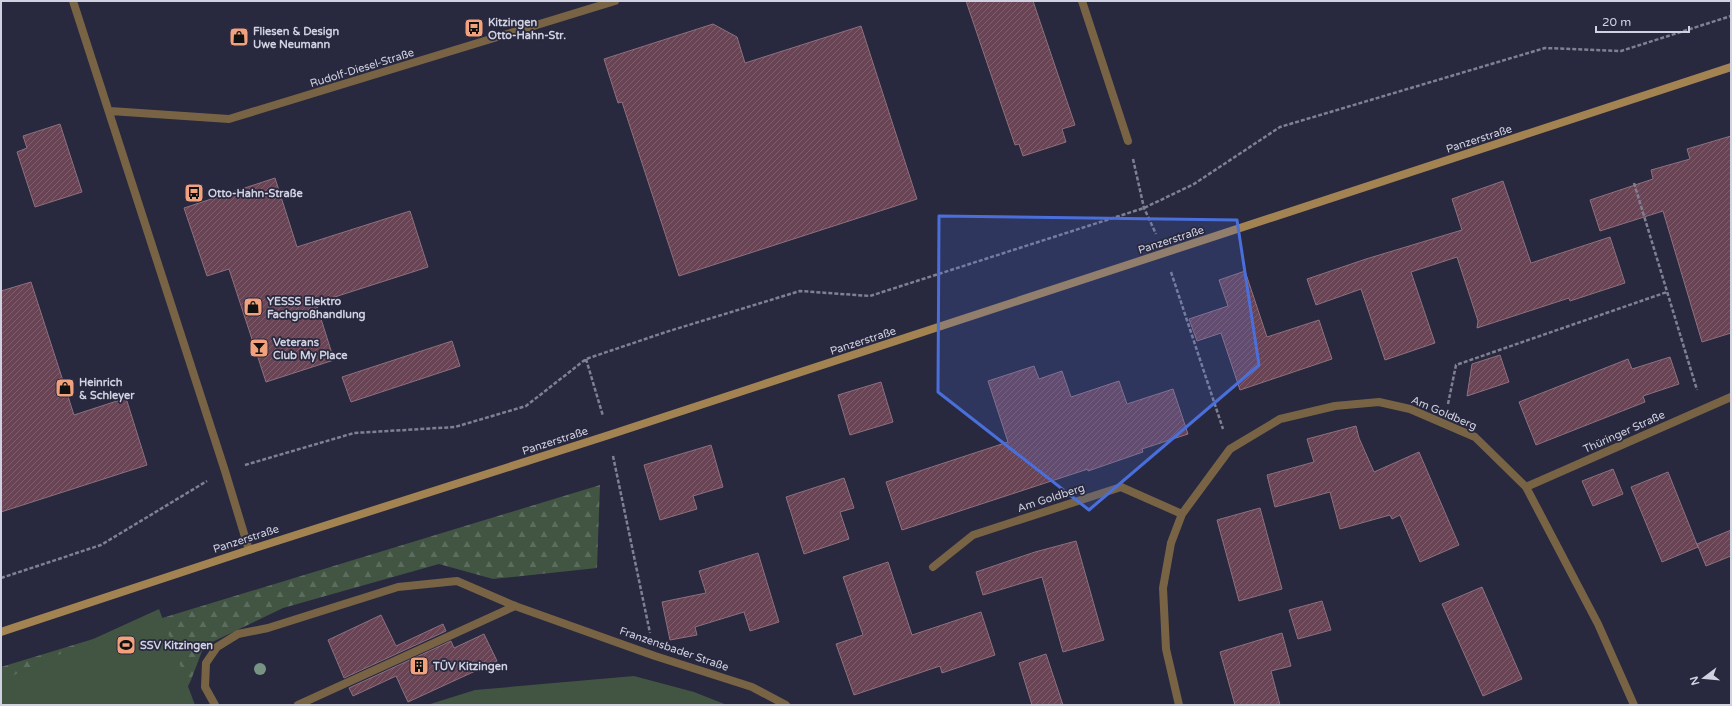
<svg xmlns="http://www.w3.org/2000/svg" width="1732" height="706" font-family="'Varela Round',sans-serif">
	<defs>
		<pattern id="forest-firs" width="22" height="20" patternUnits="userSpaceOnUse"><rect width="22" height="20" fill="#415542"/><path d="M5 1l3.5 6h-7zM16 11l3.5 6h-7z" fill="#5b6d5d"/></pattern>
		<pattern id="building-hatch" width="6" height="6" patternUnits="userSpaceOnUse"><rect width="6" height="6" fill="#684455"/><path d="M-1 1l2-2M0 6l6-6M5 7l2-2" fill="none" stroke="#7d5e6d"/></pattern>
	</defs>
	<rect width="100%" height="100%" fill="#28283f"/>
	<path fill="url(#forest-firs)" d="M600 485 597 568 493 579 439 564 283 608 204 646 191 680 179 705H1V667Z"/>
	<path fill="#415542" d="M159 609 195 705H1V681Z
		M634 676 694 692 727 705H427L475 690Z"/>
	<path fill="url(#building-hatch)" stroke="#8e707d" d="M966 1H1033L1075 125 1062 129 1066 142 1023 156 1019 144 1015 145Z
		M713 24 737 37 745 63 861 26 917 199 679 276 622 102 618 103 604 59Z
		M60 124 82 192 35 207 17 152 27 148 23 136Z
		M1731 136V333L1702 342 1663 211 1600 231 1590 200 1653 179 1651 170 1690 159 1687 149Z
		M275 178 297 247 410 211 428 267 316 303 334 360 266 382 229 269 207 276 184 208Z
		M1503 181 1531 263 1610 237 1625 283 1570 301 1569 298 1477 328 1478 321 1457 257 1411 272 1435 343 1385 360 1361 289 1316 305 1307 279 1366 259 1462 230 1452 199Z
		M1245 271 1267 337 1319 320 1332 359 1240 390 1221 333 1197 341 1189 319 1228 306 1219 280Z
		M31 282 74 415 126 398 147 465 1 512V291Z
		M452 341 460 366 351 402 342 377Z
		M1500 355 1509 382 1467 396 1472 364Z
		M1670 357 1679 384 1643 396 1645 402 1536 445 1519 402 1628 359 1632 369Z
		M1034 366 1039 379 1062 371 1071 397 1119 381 1127 404 1173 389 1188 434 1142 449 1143 452 1088 471V469L902 530 886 482 1008 442 988 381Z
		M881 382 893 422 850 435 838 395Z
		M1356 426 1359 438 1374 472 1419 452 1459 545 1420 562 1400 515 1392 519 1390 515 1340 529 1330 492 1275 507 1267 475 1314 462 1307 439Z
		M711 445 723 487 693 496 697 509 660 520 644 465Z
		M1613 469 1623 494 1593 506 1582 481Z
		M1668 472 1698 547 1662 562 1631 487Z
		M844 478 854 508 840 512 849 539 804 554 786 497Z
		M1260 508 1282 589 1239 601 1217 520Z
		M1731 530V556L1706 566 1697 544Z
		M1076 541 1104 640 1063 652 1042 577 983 595 976 572 1035 552Z
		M758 553 779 622 750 631 744 612 695 627 697 635 670 640 662 602 706 593 699 571Z
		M888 562 912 635 981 612 995 655 942 673 940 666 854 695 836 644 863 635 843 577Z
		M1482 587 1522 679 1483 696 1442 604Z
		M1322 601 1331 630 1298 639 1289 610Z
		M381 615 396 646 443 624 446 631 344 678 328 640Z
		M1282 633 1291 666 1271 671 1280 705H1235L1220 652Z
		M484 634 497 661 408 702 396 676 353 696 349 688 451 641 454 648Z
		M1046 654 1063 705H1032L1019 663Z"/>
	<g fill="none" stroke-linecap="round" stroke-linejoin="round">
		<path stroke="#808093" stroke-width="2.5" stroke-dasharray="4 2" stroke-linecap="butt" d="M1133 159 1144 208 1156 234
			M1634 183 1697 390
			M1171 272 1223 429
			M586 359 603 416
			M1448 404 1456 365 1667 292
			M613 456 650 633
			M245 465 354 433 455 427 526 406 586 359 666 332 800 291 870 296 1144 208 1194 184 1280 127 1545 48 1621 51 1731 16
			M1 578 101 545 207 481"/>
		<path stroke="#786445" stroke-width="8" d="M1082 1 1128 141
			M215 705 205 687 206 663 217 647 238 634 268 628 398 587 457 581 515 606 655 656 752 687 786 705
			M298 705 515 606"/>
		<path stroke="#786445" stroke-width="8" d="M73 1 225 471 249 550
			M110 111 229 119 615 1
			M1526 487 1731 397
			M933 567 973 535 1121 487 1182 514 1230 449 1280 419 1335 406 1379 402 1410 409 1475 437 1526 487 1598 624 1634 705
			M1179 705 1166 649 1163 588 1171 543 1182 514"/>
		<path stroke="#a38351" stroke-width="8" d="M1 632 249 550 609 435 1731 67"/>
	</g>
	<circle fill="#779383" cx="260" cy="669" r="6"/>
	<path fill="#4a6fda" fill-opacity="0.2" stroke="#4a6fda" stroke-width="3" stroke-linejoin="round" d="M939 216 1237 220 1259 365 1089 510 938 392Z"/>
	<defs>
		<symbol id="bus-square" viewBox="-11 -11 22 22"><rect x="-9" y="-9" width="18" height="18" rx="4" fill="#f1a17c" stroke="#28283f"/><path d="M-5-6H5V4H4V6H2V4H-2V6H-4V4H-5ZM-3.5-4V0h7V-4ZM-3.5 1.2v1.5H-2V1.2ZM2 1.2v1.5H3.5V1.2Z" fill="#111"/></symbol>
		<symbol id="shop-square" viewBox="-11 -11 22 22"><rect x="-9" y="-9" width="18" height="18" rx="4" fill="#f1a17c" stroke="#28283f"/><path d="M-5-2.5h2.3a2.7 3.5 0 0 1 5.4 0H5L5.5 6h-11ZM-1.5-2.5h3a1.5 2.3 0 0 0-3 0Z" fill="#111"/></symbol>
		<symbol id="bar-square" viewBox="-11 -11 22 22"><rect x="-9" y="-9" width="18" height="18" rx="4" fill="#f1a17c" stroke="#28283f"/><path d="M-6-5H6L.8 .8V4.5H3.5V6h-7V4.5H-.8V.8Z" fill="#111"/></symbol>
		<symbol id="stadium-square" viewBox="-11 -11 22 22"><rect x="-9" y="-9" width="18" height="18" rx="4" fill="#f1a17c" stroke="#28283f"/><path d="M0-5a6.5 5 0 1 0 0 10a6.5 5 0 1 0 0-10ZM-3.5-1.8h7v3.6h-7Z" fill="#111"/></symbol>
		<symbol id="building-square" viewBox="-11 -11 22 22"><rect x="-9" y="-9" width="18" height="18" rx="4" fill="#f1a17c" stroke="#28283f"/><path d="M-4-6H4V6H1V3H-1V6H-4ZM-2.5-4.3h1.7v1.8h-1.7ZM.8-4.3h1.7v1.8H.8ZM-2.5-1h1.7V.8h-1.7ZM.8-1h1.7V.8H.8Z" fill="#111"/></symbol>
	</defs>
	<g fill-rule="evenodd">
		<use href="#bus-square" x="463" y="17" width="22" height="22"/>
		<use href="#shop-square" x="228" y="26" width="22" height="22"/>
		<use href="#bus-square" x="183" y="182" width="22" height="22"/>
		<use href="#shop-square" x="242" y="296" width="22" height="22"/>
		<use href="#bar-square" x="248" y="337" width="22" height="22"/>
		<use href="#shop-square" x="54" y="377" width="22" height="22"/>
		<use href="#stadium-square" x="115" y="634" width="22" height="22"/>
		<use href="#building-square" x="408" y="655" width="22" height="22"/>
	</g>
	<g text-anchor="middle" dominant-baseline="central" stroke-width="3.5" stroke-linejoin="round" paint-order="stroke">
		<g font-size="11" font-weight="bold" fill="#d1d2e1" stroke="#28283f" text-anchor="start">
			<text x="488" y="22">Kitzingen<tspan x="488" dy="13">Otto-Hahn-Str.</tspan></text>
			<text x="253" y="31">Fliesen &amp; Design<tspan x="253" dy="13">Uwe Neumann</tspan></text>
			<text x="208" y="193">Otto-Hahn-Straße</text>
			<text x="267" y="301">YESSS Elektro<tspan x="267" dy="13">Fachgroßhandlung</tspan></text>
			<text x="273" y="342">Veterans<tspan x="273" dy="13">Club My Place</tspan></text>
			<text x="79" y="382">Heinrich<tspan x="79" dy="13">&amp; Schleyer</tspan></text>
			<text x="140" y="645">SSV Kitzingen</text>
			<text x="433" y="666">TÜV Kitzingen</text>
		</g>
		<g font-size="11" fill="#d1d2e1" stroke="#28283f">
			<text transform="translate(362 68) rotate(-17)">Rudolf-Diesel-Straße</text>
			<text transform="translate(1479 139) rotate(-18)">Panzerstraße</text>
			<text transform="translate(1171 240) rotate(-18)">Panzerstraße</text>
			<text transform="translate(863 341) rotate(-18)">Panzerstraße</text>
			<text transform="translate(1444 413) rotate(23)">Am Goldberg</text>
			<text transform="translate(1624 432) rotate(-24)">Thüringer Straße</text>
			<text transform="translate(555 441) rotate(-18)">Panzerstraße</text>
			<text transform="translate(1051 498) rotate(-18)">Am Goldberg</text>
			<text transform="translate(246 539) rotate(-18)">Panzerstraße</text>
			<text transform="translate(674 649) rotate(19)">Franzensbader Straße</text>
		</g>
	</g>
	<rect width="1732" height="706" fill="none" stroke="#d1d2e1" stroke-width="4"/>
	<g transform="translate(1704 678) rotate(254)" stroke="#28283f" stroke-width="3" paint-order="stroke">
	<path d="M0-3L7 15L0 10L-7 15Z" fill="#d1d2e1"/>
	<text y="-6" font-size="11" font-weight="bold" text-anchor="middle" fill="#d1d2e1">N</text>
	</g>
	<path d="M1596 26v6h93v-6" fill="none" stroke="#d1d2e1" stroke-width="2"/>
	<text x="1602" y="26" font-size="12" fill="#d1d2e1" stroke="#28283f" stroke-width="3" paint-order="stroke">20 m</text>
</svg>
